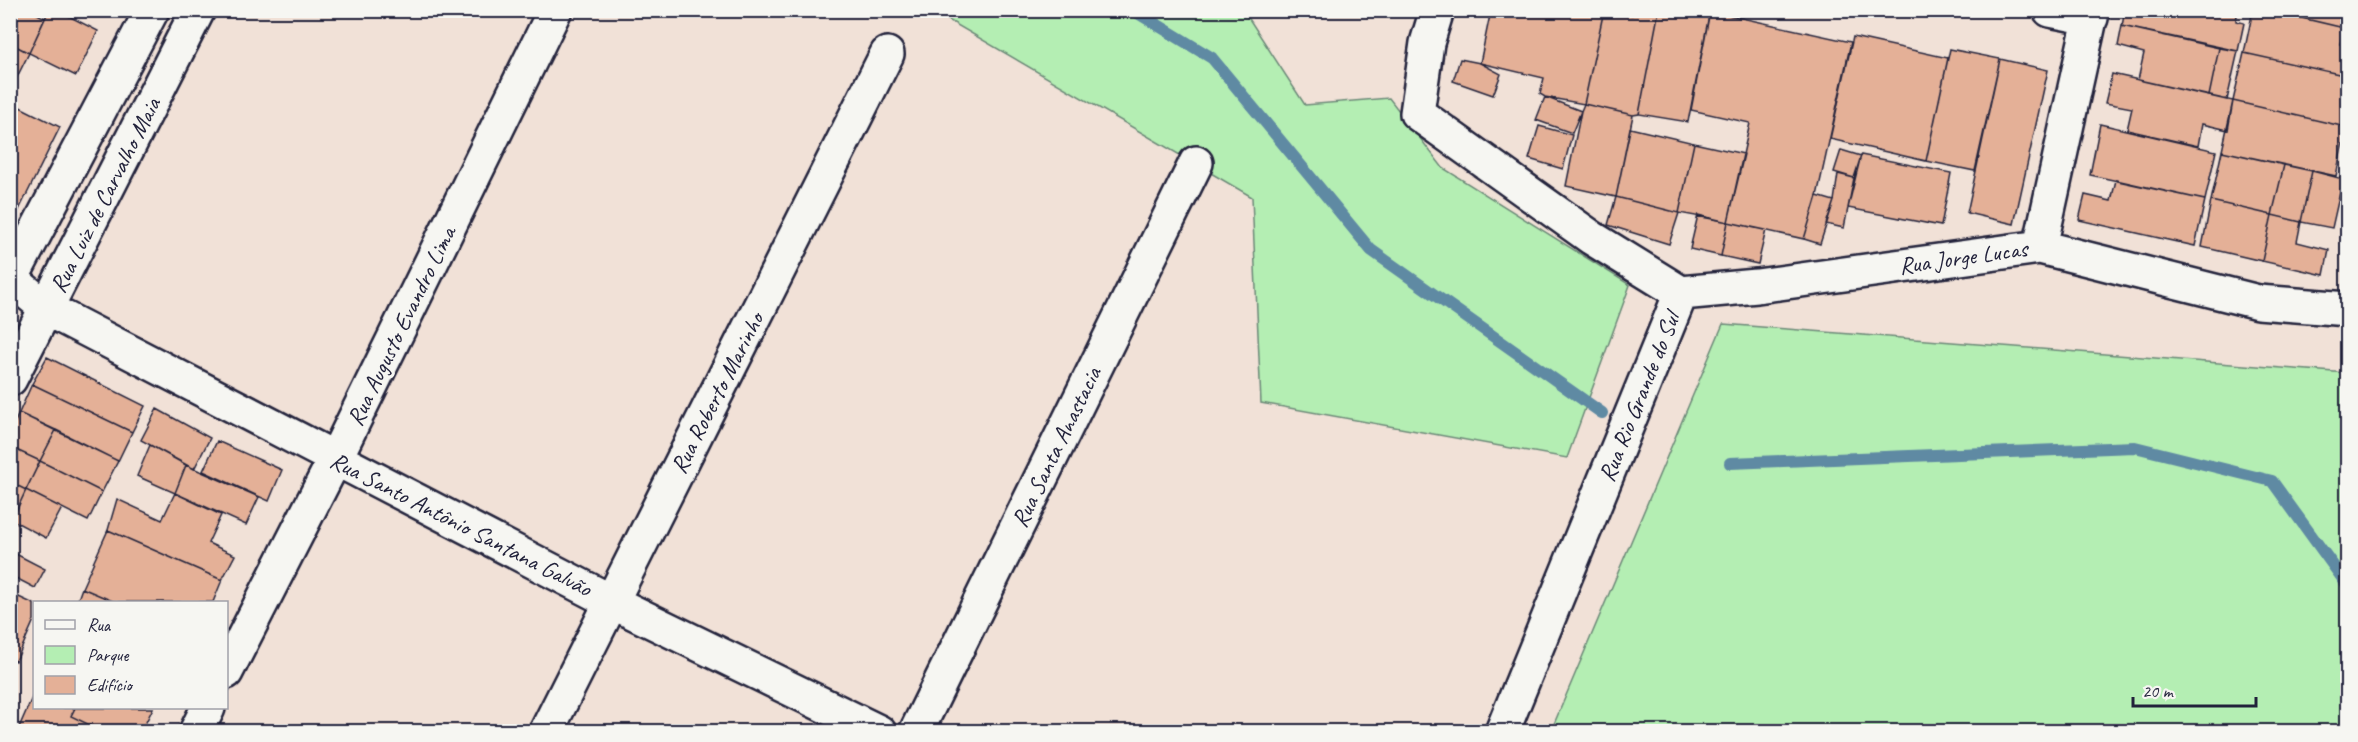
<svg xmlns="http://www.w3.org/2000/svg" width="2358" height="742" font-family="Caveat,sans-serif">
	<rect width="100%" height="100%" fill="#f1e1d7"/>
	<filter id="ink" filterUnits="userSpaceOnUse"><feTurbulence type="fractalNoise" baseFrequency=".0167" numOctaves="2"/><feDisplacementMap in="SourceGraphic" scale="12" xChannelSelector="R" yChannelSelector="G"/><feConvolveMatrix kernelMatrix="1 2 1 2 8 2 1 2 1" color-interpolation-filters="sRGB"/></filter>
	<g filter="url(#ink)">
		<path fill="#b4eeb3" stroke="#6b8877" stroke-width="1.5" d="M933 11H1244L1305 105 1389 98 1443 168 1630 285 1567 458 1261 403 1252 197Z
			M1723 324 2347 373V731H1551Z"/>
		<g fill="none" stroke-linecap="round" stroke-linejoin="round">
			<path stroke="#5f8aa3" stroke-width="12" d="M1133 10 1212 58 1371 250 1602 413
				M1730 463 2135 447 2272 481 2348 586"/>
		</g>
		<path fill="#e4b097" stroke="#22223b" stroke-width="1.5" d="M10 10H30L45 18 29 53 10 43Z
			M49 10H57L98 31 76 76 29 53Z
			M1491 10H1604L1584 104 1545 97 1540 94 1544 78 1480 63Z
			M1604 10 1632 15 1633 10H1659L1639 114 1633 115 1584 104Z
			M1659 10H1710L1688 122 1639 114Z
			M2125 10H2238L2236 21 2244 23 2238 51 2122 26Z
			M2253 10H2268L2344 28 2340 44 2348 46V76L2244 53Z
			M2268 10H2348V29L2344 28Z
			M1710 11 1851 42 1817 196 1804 239 1728 222 1750 123 1691 110Z
			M2122 26 2219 48 2209 96 2138 80 2144 53 2118 46Z
			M1853 37 1948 58 1926 161 1830 139Z
			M10 43 29 53 14 83 10 81Z
			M2219 48 2238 51 2227 100 2209 96Z
			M1950 49 2000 59 1975 171 1926 161Z
			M2244 53 2348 76 2346 127 2233 101Z
			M1460 59 1480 63 1501 74 1493 95 1453 81Z
			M2000 59 2048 70 2014 224 1967 213Z
			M2112 74 2233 101 2228 130 2202 124 2198 146 2127 130 2132 108 2105 103Z
			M1545 97 1581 111 1572 133 1536 120Z
			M2233 101 2346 127 2336 176 2222 151Z
			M10 102 60 127 14 220 10 219Z
			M1584 104 1633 115 1616 197 1566 186 1581 111Z
			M2100 124 2216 151 2205 200 2090 175Z
			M1539 126 1572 135 1563 169 1529 159Z
			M1630 128 1694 143 1679 213 1616 197Z
			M1694 143 1744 154 1728 222 1679 213Z
			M1841 150 1861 156 1854 178 1834 172Z
			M2222 151 2284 165 2272 215 2211 201Z
			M1861 155 1951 173 1941 226 1848 208Z
			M2284 165 2312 171 2301 222 2272 215Z
			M2312 171 2343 179 2332 228 2301 222Z
			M1838 174 1854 178 1844 228 1826 224 1834 201Z
			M2116 180 2205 200 2195 246 2079 220 2085 195 2111 201Z
			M1817 196 1834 201 1820 244 1804 239Z
			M1616 197 1679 213 1669 244 1608 225Z
			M2211 201 2272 215 2262 261 2202 247Z
			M1698 215 1728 222 1721 256 1690 249Z
			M2272 215 2301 222 2297 242 2329 250 2324 275 2262 261Z
			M1728 222 1766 230 1758 264 1721 256Z
			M47 357 145 406 132 432 32 384Z
			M32 384 132 432 118 461 19 413Z
			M157 409 210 438 194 469 141 440Z
			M19 413 56 430 40 461 10 447V433Z
			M56 430 118 461 102 492 40 461Z
			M217 441 282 470 269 501 203 471Z
			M150 445 186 465 175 493 137 476Z
			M10 447 40 461 26 490 10 482Z
			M40 461 102 492 88 521 26 490Z
			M186 465 259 497 246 525 175 493Z
			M10 482 26 490 12 520 10 519Z
			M26 490 62 508 46 538 12 520Z
			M175 493 221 515 208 543 235 555 222 580 108 530 117 499 162 520Z
			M108 530 222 580 213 602H115L82 588Z
			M10 551 45 569 35 588 10 575Z
			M82 588 115 602H77Z
			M10 593 34 604V620L16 661 10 659Z
			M34 693V708H75L71 716 104 732H17Z
			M75 708H153L141 732H104L71 716Z"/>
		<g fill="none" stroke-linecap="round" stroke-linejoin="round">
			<defs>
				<path id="minor" d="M1437 10 1427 43 1417 113 1592 238 1681 293
					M2050 10 2091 18
					M2040 247 2092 10
					M10 278 47 309 612 602 879 732
					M10 281 152 10
					M1681 293 1757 286 2040 247 2258 302 2348 309
					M10 379 198 10
					M226 672 335 459 555 10
					M196 732 208 708
					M546 732 887 54
					M916 732 1196 163
					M1502 732 1681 293"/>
			</defs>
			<use href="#minor" stroke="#22223b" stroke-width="38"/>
			<use href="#minor" stroke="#f6f6f2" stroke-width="33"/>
		</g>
	</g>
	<g text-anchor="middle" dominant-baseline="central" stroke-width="6" stroke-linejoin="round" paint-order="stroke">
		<g font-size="24" fill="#22223b" stroke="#f6f6f2">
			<text transform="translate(105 195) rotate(-63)">Rua Luiz de Carvalho Maia</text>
			<text transform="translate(1963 257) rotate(-8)">Rua Jorge Lucas</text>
			<text transform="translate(401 326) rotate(-64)">Rua Augusto Evandro Lima</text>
			<text transform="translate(717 393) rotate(-63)">Rua Roberto Marinho</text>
			<text transform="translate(1639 397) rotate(-68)">Rua Rio Grande do Sul</text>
			<text transform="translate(1056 447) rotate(-64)">Rua Santa Anastacia</text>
			<text transform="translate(461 524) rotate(27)">Rua Santo Antônio Santana Galvão</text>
		</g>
	</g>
	<rect width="2358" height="742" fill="none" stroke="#f6f6f2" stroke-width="36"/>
	<rect x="18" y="18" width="2322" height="706" fill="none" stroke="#22223b" stroke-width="2" filter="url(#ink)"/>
	<rect x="33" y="601" width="195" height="108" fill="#f6f6f2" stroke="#a1a1a9" stroke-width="1.5"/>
	<rect x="45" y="620" width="30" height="9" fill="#f6f6f2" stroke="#a1a1a9" stroke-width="1.5"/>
	<text x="87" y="631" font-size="18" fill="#22223b">Rua</text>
	<rect x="45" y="646" width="30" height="18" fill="#b4eeb3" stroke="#a1a1a9" stroke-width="1.5"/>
	<text x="87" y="661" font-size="18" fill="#22223b">Parque</text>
	<rect x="45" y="676" width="30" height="18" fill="#e4b097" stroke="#a1a1a9" stroke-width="1.5"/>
	<text x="87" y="691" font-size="18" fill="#22223b">Edifício</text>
	<path d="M2133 697v9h123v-9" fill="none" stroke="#22223b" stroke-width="3"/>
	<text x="2142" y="697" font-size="18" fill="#22223b" stroke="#f6f6f2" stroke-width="4.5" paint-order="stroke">20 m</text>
</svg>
